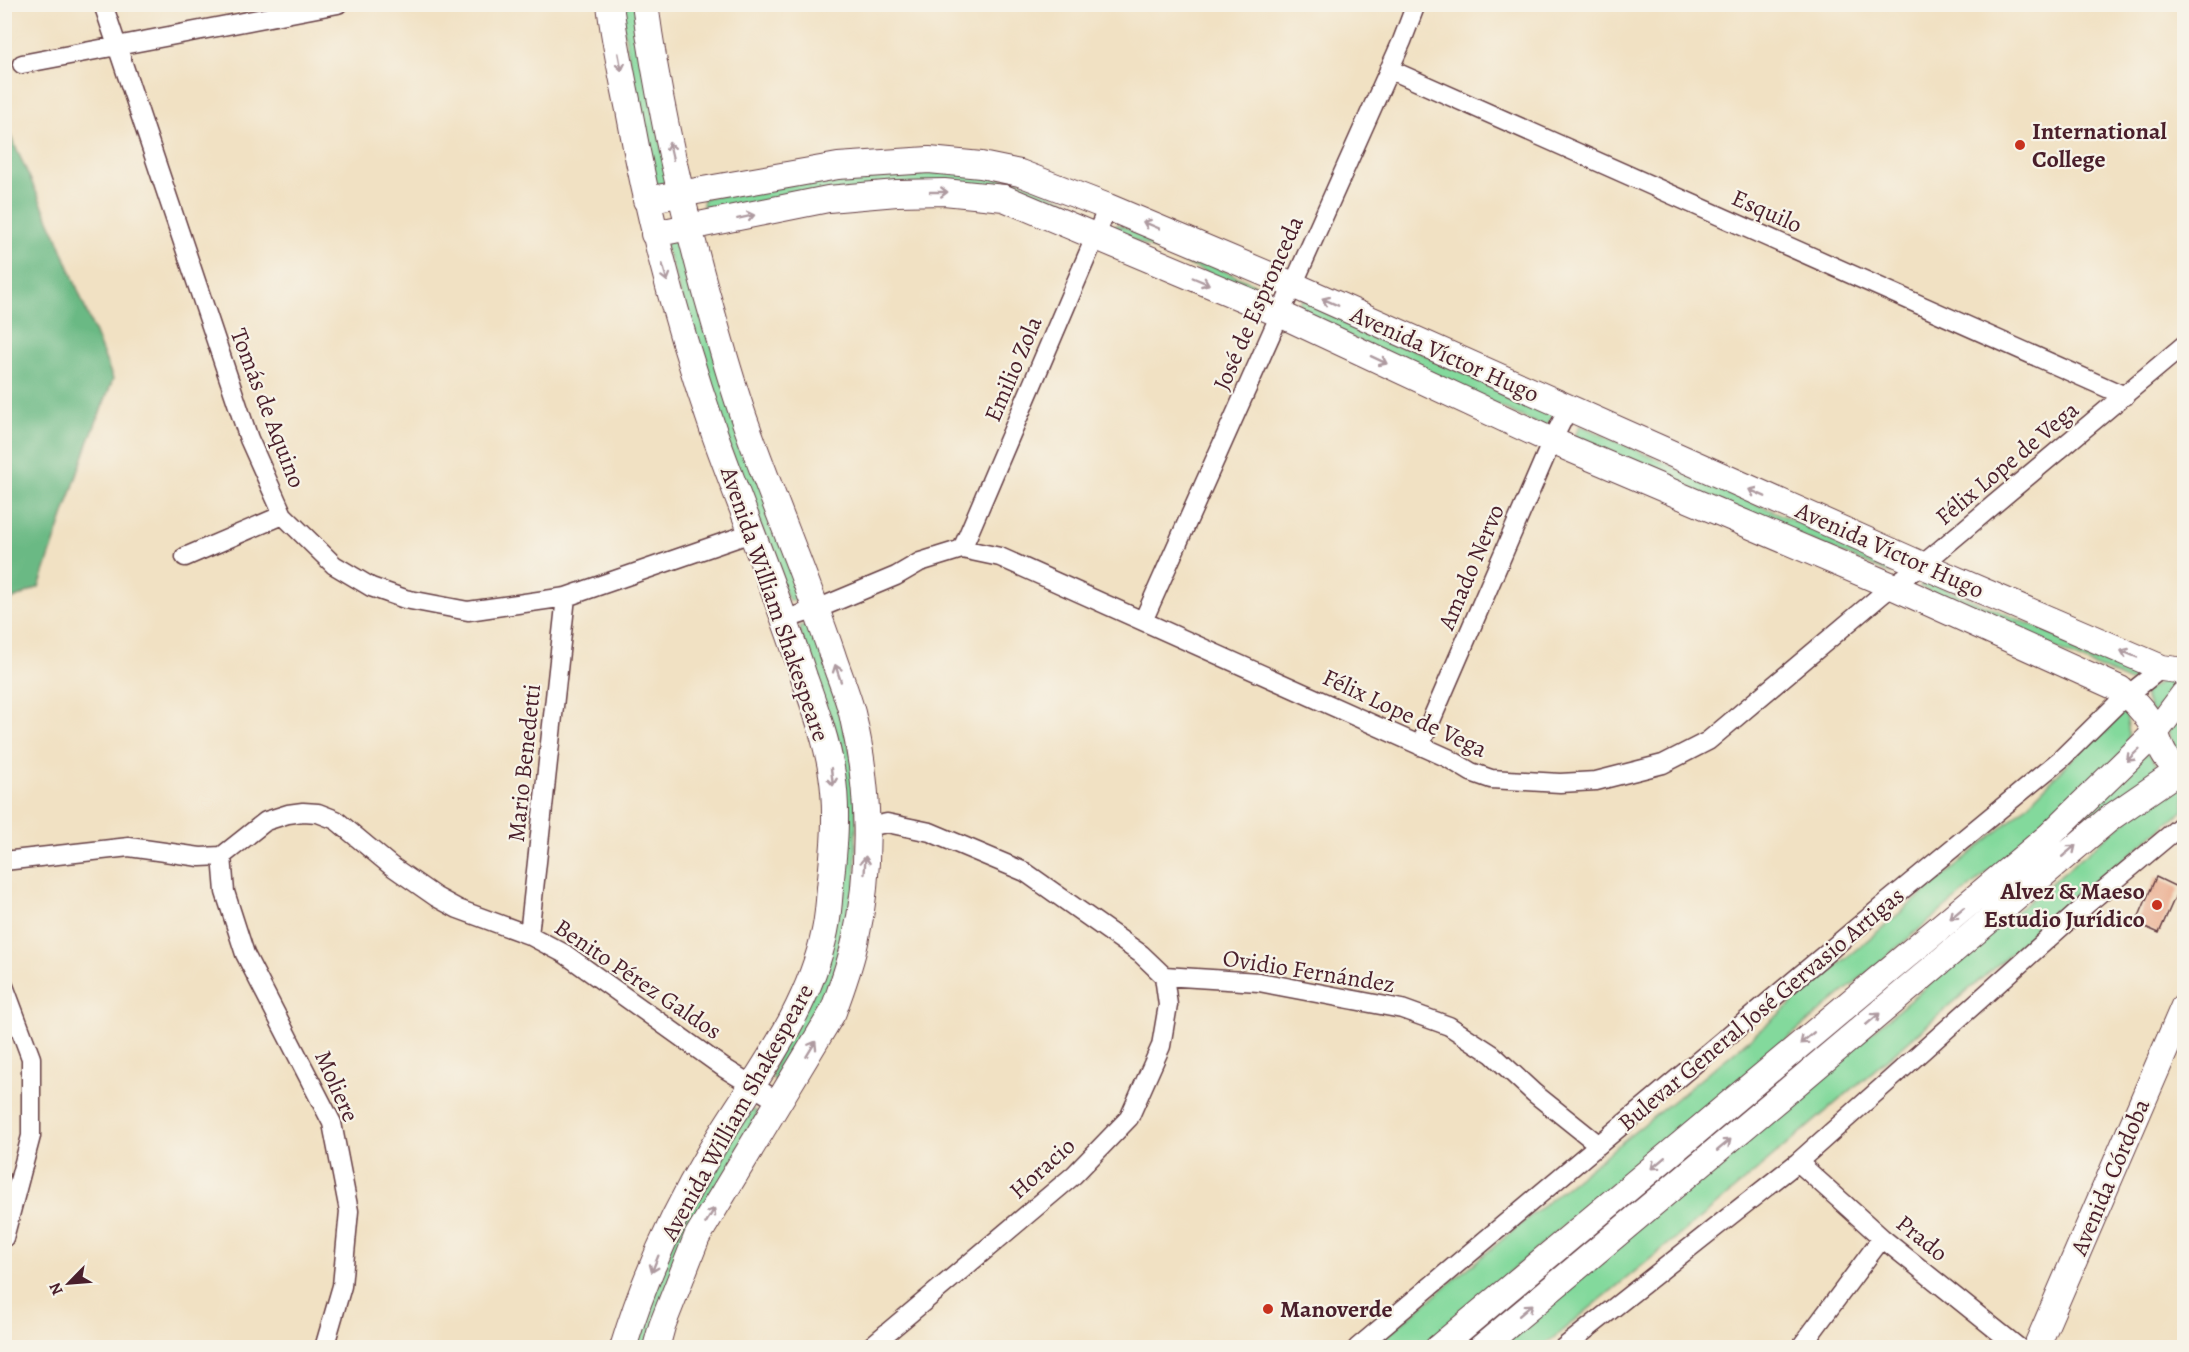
<svg xmlns="http://www.w3.org/2000/svg" width="2189" height="1352" font-family="Alegreya,serif">
	<rect width="100%" height="100%" fill="#f7f3e8"/>
	<filter id="ink" filterUnits="userSpaceOnUse"><feTurbulence type="fractalNoise" baseFrequency=".0167" numOctaves="2"/><feDisplacementMap in="SourceGraphic" scale="12" xChannelSelector="R" yChannelSelector="G"/><feConvolveMatrix kernelMatrix="1 2 1 2 8 2 1 2 1" color-interpolation-filters="sRGB"/></filter>
	<filter id="wash" filterUnits="userSpaceOnUse"><feTurbulence type="fractalNoise" baseFrequency=".008" numOctaves="4" result="noise"/><feDisplacementMap in="SourceGraphic" scale="24" xChannelSelector="R" yChannelSelector="G"/><feGaussianBlur stdDeviation="1.35" result="paint"/><feColorMatrix in="noise" values="0 0 0 0 0 0 0 0 0 0 0 0 0 0 0 0 0 1.4 0 .05"/><feComposite in="paint" operator="in"/></filter>
	<g filter="url(#wash)">
		<rect width="100%" height="100%" fill="#f1e1c3"/>
		<path fill="#83d99c" stroke="#667c64" stroke-width="1.5" d="M619 5H636L668 183 653 186Z
			M940 169 1020 180 1093 213 1096 216 1092 225 1015 196 707 213 703 206 704 198 852 174Z
			M1118 224 1270 291 1266 299 1111 230 1114 226Z
			M682 237 800 597 794 600 789 601 724 435 664 241Z
			M1302 299 1554 413 1546 428 1296 312Z
			M1580 425 1894 565V570L1891 574 1573 440Z
			M1923 579 2141 671 2142 677 2130 682 1920 587Z
			M810 623 815 626 856 770V888L826 1011 776 1082 771 1075 839 886 800 626Z
			M2166 678 2179 683 2154 713 2151 712 2144 693Z
			M2125 706 2129 735 2125 749 2093 783 1969 888 1640 1161 1422 1347 1372 1348 1557 1194 1728 1057 2018 814Z
			M2184 708V753L2176 752 2168 731Z
			M2148 752 2161 770 1693 1153 1460 1347 1452 1348Z
			M2184 782V810L2050 920 1714 1207 1542 1347 1492 1348 2135 813Z
			M753 1110 758 1112 649 1347 630 1348 676 1228 747 1112Z"/>
		<path fill="#6ab984" stroke="#5a6c58" stroke-width="1.5" d="M4 122 57 237 113 379 87 446 39 587 5 603Z"/>
		<g id="blocks">
			<path fill="#e89d7a" d="M2156 877 2179 888 2159 933 2136 923Z"/>
		</g>
	</g>
	<g filter="url(#ink)">
		<use href="#blocks" fill-opacity="0" stroke="#633c42" stroke-width="1.5"/>
		<g fill="none" stroke-linecap="round" stroke-linejoin="round">
			<defs>
				<path id="street" d="M103 4 249 439 283 515 334 565 371 587 405 599 468 611 566 597 751 533
					M22 64 338 4
					M1389 69 2125 396
					M962 549 1108 207
					M185 557 283 515
					M786 619 817 609 896 576 920 562 962 549 1000 557 1448 758 1471 772 1491 779 1560 783 1596 781 1663 764 1708 741 1892 586 1922 565 2184 345
					M1143 621 1402 41 1416 4
					M1420 746 1552 441 1568 409
					M868 827 887 823 930 832 1025 872 1141 954 1164 976 1259 982 1402 1009 1449 1026 1492 1054 1534 1093 1599 1145
					M222 856 225 892 245 954 332 1123 349 1211 342 1286 324 1348
					M4 861 129 847 200 857 222 856 266 821 288 814 303 812 318 813 336 820 390 865 436 897 458 909 529 935 565 954 724 1068 779 1102
					M529 935 566 597
					M4 986 31 1058V1136L4 1238
					M1798 1162 1882 1238 2019 1348
					M869 1348 1074 1175 1129 1118 1161 1046 1168 1005 1164 976
					M1357 1348 1886 903 2061 759 2119 702 2162 668
					M1563 1348 1798 1162 2087 904 2184 823
					M1800 1348 1882 1238"/>
				<path id="secondary" d="M610 4C614 40 622 75 629 110 649 221 678 329 715 435 744 516 778 595 804 677 815 708 827 741 832 774 838 811 834 850 830 888 829 902 828 917 825 931 808 1014 753 1080 710 1152 674 1212 644 1279 623 1348
					M645 4C658 102 680 197 706 292 719 337 731 383 747 427 774 503 806 577 832 654 838 673 847 693 852 713 870 787 872 868 855 942 850 966 841 989 833 1012L697 1237 662 1326 656 1348
					M646 200 838 166 929 160 981 165 1020 173 1108 207 1293 285 1922 565 2162 668 2184 671
					M654 234 828 199 897 193 944 192 1004 198 1280 314 1552 441 1892 586 2120 689C2131 698 2141 708 2149 720 2161 738 2158 761 2182 768
					M1438 1348 2049 836 2155 733 2184 694
					M1481 1348 1785 1093 2110 818 2184 767
					M2036 1348 2184 1006"/>
			</defs>
			<use href="#street" stroke="#633c42" stroke-width="21"/>
			<use href="#secondary" stroke="#633c42" stroke-width="28"/>
			<use href="#street" stroke="#fff" stroke-width="18"/>
			<use href="#secondary" stroke="#fff" stroke-width="26"/>
		</g>
		<defs><path id="oneway-shaft" d="M-6 0H5M1.5-3L5.5 0L1.5 3" fill="none" stroke-width="1.6" stroke-linecap="round" stroke-linejoin="round" transform="scale(1.5)"/></defs>
		<g stroke="#ae9aa0">
			<use href="#oneway-shaft" transform="translate(620 62) rotate(79)"/>
			<use href="#oneway-shaft" transform="translate(671 151) rotate(-103)"/>
			<use href="#oneway-shaft" transform="translate(939 192)"/>
			<use href="#oneway-shaft" transform="translate(746 217) rotate(-12)"/>
			<use href="#oneway-shaft" transform="translate(1151 225) rotate(-157)"/>
			<use href="#oneway-shaft" transform="translate(665 273) rotate(74)"/>
			<use href="#oneway-shaft" transform="translate(1201 281) rotate(23)"/>
			<use href="#oneway-shaft" transform="translate(1330 302) rotate(-156)"/>
			<use href="#oneway-shaft" transform="translate(1379 360) rotate(25)"/>
			<use href="#oneway-shaft" transform="translate(1757 493) rotate(-156)"/>
			<use href="#oneway-shaft" transform="translate(2129 654) rotate(-157)"/>
			<use href="#oneway-shaft" transform="translate(838 673) rotate(-109)"/>
			<use href="#oneway-shaft" transform="translate(2133 755) rotate(136)"/>
			<use href="#oneway-shaft" transform="translate(832 777) rotate(83)"/>
			<use href="#oneway-shaft" transform="translate(2069 851) rotate(-40)"/>
			<use href="#oneway-shaft" transform="translate(865 865) rotate(-87)"/>
			<use href="#oneway-shaft" transform="translate(1957 913) rotate(140)"/>
			<use href="#oneway-shaft" transform="translate(1873 1019) rotate(-40)"/>
			<use href="#oneway-shaft" transform="translate(1807 1038) rotate(140)"/>
			<use href="#oneway-shaft" transform="translate(811 1049) rotate(-59)"/>
			<use href="#oneway-shaft" transform="translate(1724 1145) rotate(-40)"/>
			<use href="#oneway-shaft" transform="translate(1658 1163) rotate(140)"/>
			<use href="#oneway-shaft" transform="translate(710 1216) rotate(-59)"/>
			<use href="#oneway-shaft" transform="translate(655 1264) rotate(112)"/>
			<use href="#oneway-shaft" transform="translate(1526 1310) rotate(-40)"/>
		</g>
	</g>
	<g fill="#c8321e" stroke="#f7f3e8" stroke-width="2">
		<circle cx="2020" cy="145" r="6"/>
		<circle cx="2157" cy="905" r="6"/>
		<circle cx="1268" cy="1309" r="6"/>
	</g>
	<g text-anchor="middle" dominant-baseline="central" stroke-width="4.5" stroke-linejoin="round" paint-order="stroke">
		<g font-size="24" font-weight="bold" fill="#4a1f2b" stroke="#f7f3e8" text-anchor="start">
			<text x="2032" y="131">International<tspan x="2032" dy="28">College</tspan></text>
			<text x="2145" y="891" text-anchor="end">Alvez &amp; Maeso<tspan x="2145" dy="28">Estudio Jurídico</tspan></text>
			<text x="1280" y="1309">Manoverde</text>
		</g>
		<g font-size="24" fill="#4a1f2b" stroke="#f7f3e8">
			<text transform="translate(1767 211) rotate(24)">Esquilo</text>
			<text transform="translate(1258 303) rotate(-66)">José de Espronceda</text>
			<text transform="translate(1445 354) rotate(24)">Avenida Víctor Hugo</text>
			<text transform="translate(1013 369) rotate(-67)">Emilio Zola</text>
			<text transform="translate(268 408) rotate(69)">Tomás de Aquino</text>
			<text transform="translate(2007 463) rotate(-40)">Félix Lope de Vega</text>
			<text transform="translate(1890 550) rotate(24)">Avenida Víctor Hugo</text>
			<text transform="translate(1471 567) rotate(-67)">Amado Nervo</text>
			<text transform="translate(775 604) rotate(71)">Avenida William Shakespeare</text>
			<text transform="translate(1405 713) rotate(25)">Félix Lope de Vega</text>
			<text transform="translate(524 763) rotate(-84)">Mario Benedetti</text>
			<text transform="translate(1309 971) rotate(9)">Ovidio Fernández</text>
			<text transform="translate(638 979) rotate(34)">Benito Pérez Galdos</text>
			<text transform="translate(1761 1009) rotate(-40)">Bulevar General José Gervasio Artigas</text>
			<text transform="translate(337 1086) rotate(66)">Moliere</text>
			<text transform="translate(737 1112) rotate(-61)">Avenida William Shakespeare</text>
			<text transform="translate(1042 1168) rotate(-42)">Horacio</text>
			<text transform="translate(2110 1177) rotate(-67)">Avenida Córdoba</text>
			<text transform="translate(1922 1238) rotate(39)">Prado</text>
		</g>
	</g>
	<rect width="2189" height="1352" fill="none" stroke="#f7f3e8" stroke-width="24"/>
	<g transform="translate(69 1283) rotate(245)" stroke="#f7f3e8" stroke-width="4.5" paint-order="stroke">
	<path d="M0-4.5L10 22L0 15L-10 22Z" fill="#4a1f2b"/>
	<text y="-9" font-size="16" font-weight="bold" text-anchor="middle" fill="#4a1f2b">N</text>
	</g>
</svg>
